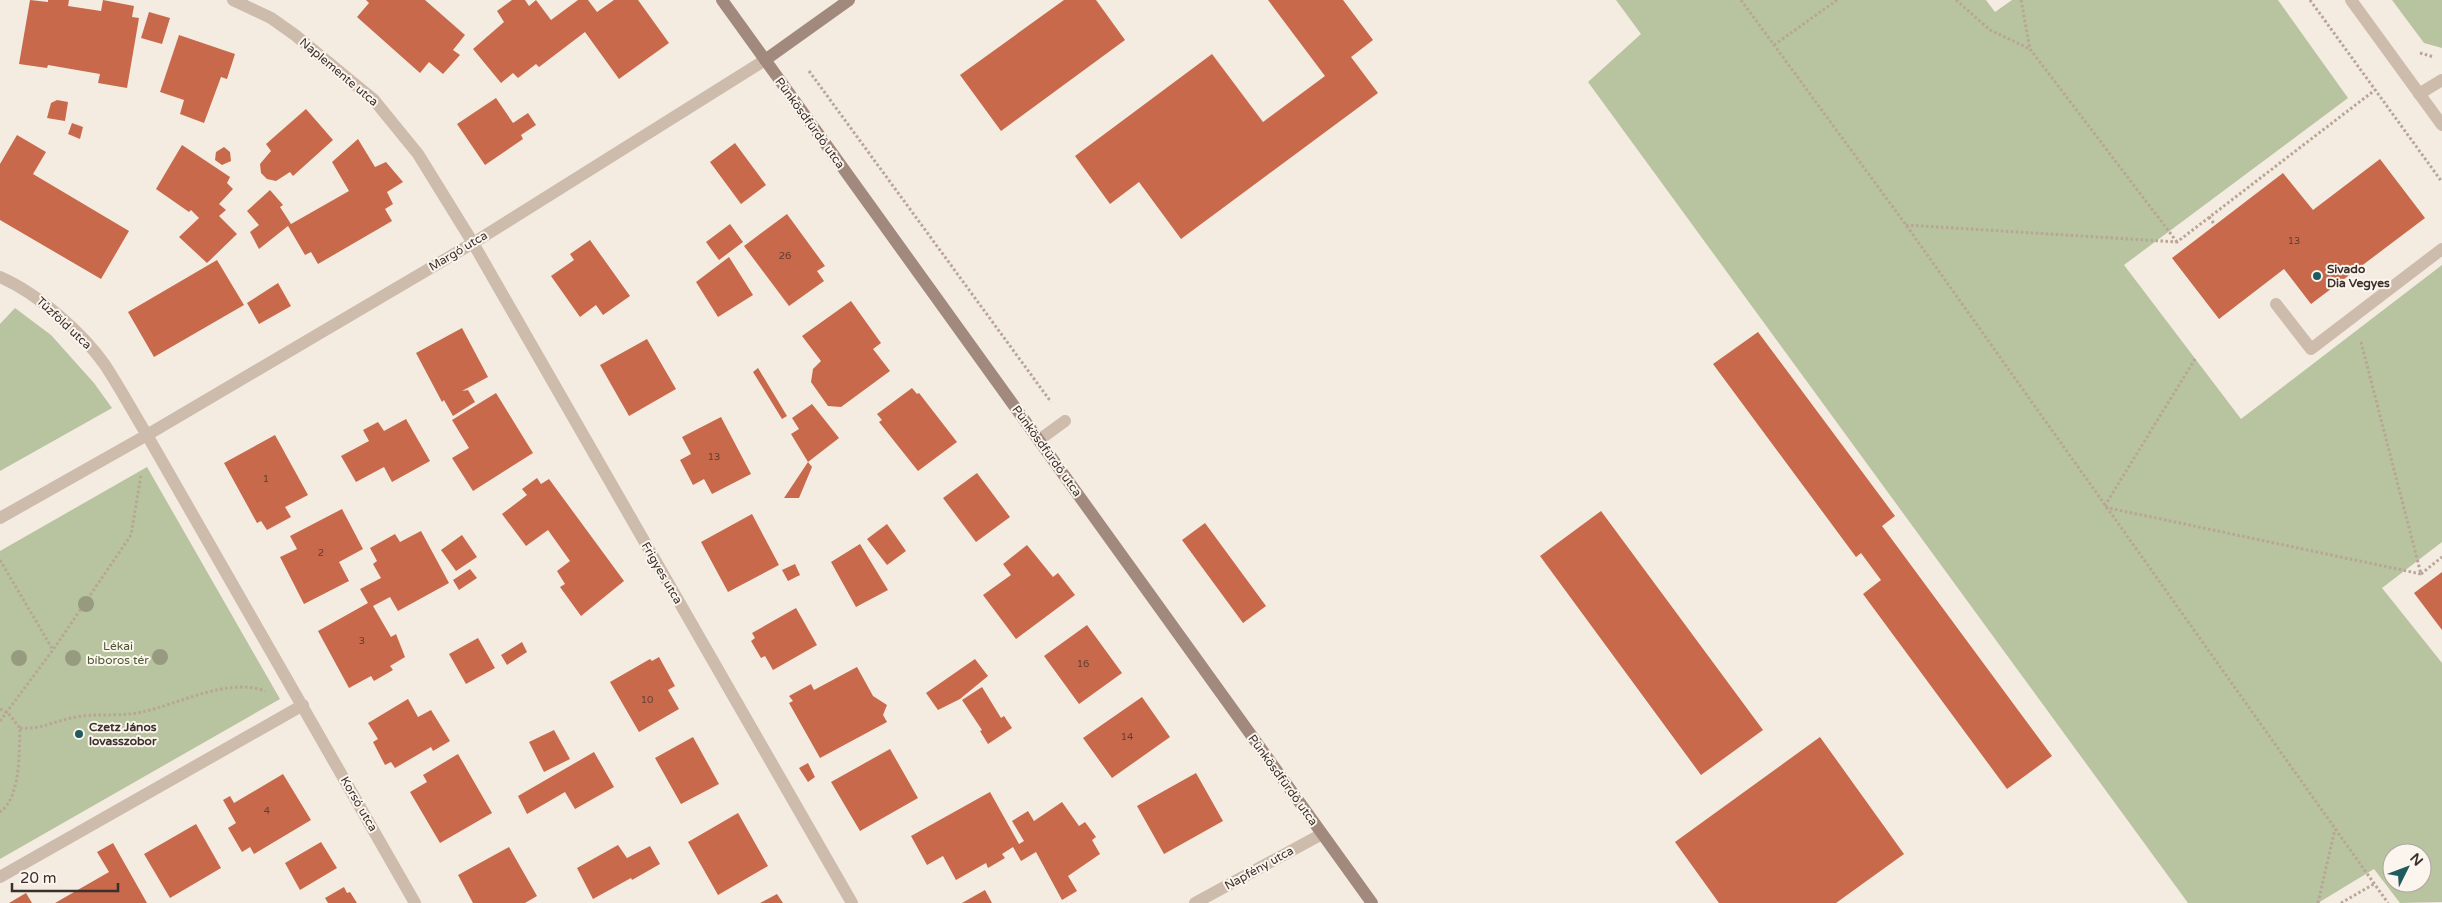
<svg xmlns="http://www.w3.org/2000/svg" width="2442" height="903" font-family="'Varela Round',sans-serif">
	<rect width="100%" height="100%" fill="#f4ebe1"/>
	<path fill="#b8c4a0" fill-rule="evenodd" d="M1616 0H1986L1995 12 2012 0H2278L2348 98 2124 265 2241 419 2442 265V542L2382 588 2442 663V902L2400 903 2374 869 2318 903H2188L1588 82 1641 34ZM2392 853H2422V883H2392Z
		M2392 0H2442V48L2424 43Z
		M15 308 51 335 94 383 112 408 0 471V324Z
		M147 467 280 699 0 859V551Z"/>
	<path fill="#c8694b" d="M30 0 48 2V0H69L68 6 101 11 103 0 134 6 132 17 139 18 127 88 98 83 100 74 48 65 47 68 19 64Z
		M366 0H425L465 35 453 50 460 55 443 74 429 62 420 73 357 17 369 3Z
		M512 0H525L529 6 536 0 551 20 578 0H588L597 12 614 0H638L669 43 619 79 585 32 539 67 536 64 518 78 513 73 501 83 473 49 504 22 497 11Z
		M1064 0H1096L1125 40 1001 131 960 75Z
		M1268 0H1343L1373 40 1351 57 1378 93 1181 239 1139 182 1110 204 1075 156 1212 54 1263 122 1325 76Z
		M149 12 170 18 162 44 141 38Z
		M179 35 235 54 227 79 221 77 204 123 180 114 184 100 160 92Z
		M496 98 513 123 528 113 536 125 521 135 523 139 485 165 457 124Z
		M57 100 68 102 65 121 47 118 51 103Z
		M306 109 333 140 293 176 290 172 276 181 267 179 261 173 260 164 271 151 266 144Z
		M72 123 83 127 80 139 68 134Z
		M17 135 46 152 33 174 129 231 101 279 0 220V164Z
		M358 139 375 167 386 162 403 182 387 192 393 204 385 209 392 221 318 264 311 252 305 255 288 226 259 249 250 232 259 225 247 211 270 190 283 205 280 207 291 224 349 191 332 162Z
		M735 143 766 185 741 204 710 162Z
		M182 145 230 177 227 183 233 189 219 204 226 210 219 216 237 234 207 263 179 237 199 218 191 210 189 212 156 189Z
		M224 147 230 152 231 161 222 165 215 160 216 152Z
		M2380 159 2425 218 2311 304 2284 269 2219 319 2172 258 2283 173 2313 210Z
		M787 214 825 266 817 271 824 281 789 306 744 246Z
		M730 224 743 242 719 260 706 242Z
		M590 240 630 296 603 315 596 305 580 317 551 276 574 260 570 254Z
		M729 257 753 295 718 317 696 282Z
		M217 260 244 305 154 357 128 312Z
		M278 283 291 306 259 324 247 303Z
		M851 301 881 343 873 349 890 371 841 407 828 406 811 382 813 369 821 361 802 336Z
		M462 328 488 377 462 391 468 390 475 402 453 416 444 400 442 402 416 353Z
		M1758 332 1895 516 1882 526 2052 756 2007 789 1863 594 1881 580 1861 553 1856 557 1713 364Z
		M647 339 676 389 629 416 600 365Z
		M758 368 787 416 782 419 753 372Z
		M912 388 917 394 919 393 957 442 918 471 879 422 882 420 877 414Z
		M496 393 533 453 473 491 452 458 469 448 452 420Z
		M812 404 839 438 808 462 812 467 799 498H784L808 462 791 434 799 429 792 418Z
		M721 417 751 474 712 494 704 479 693 485 680 460 691 454 682 437Z
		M406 419 430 461 392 482 384 467 356 482 341 456 369 441 363 430 378 422 384 431Z
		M275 435 308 495 285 507 291 517 267 530 261 521 257 523 224 463Z
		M977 473 1010 517 976 542 943 498Z
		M537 478 541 484 549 479 624 581 581 616 560 587 565 584 557 571 570 561 548 530 526 546 502 514 527 495 522 489Z
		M342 509 363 549 339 562 349 581 304 604 280 557 297 549 290 536Z
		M1601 511 1763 730 1701 775 1540 556Z
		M752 514 779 565 728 592 701 542Z
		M1205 523 1266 606 1243 623 1182 540Z
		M887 524 906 551 887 565 867 539Z
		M421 531 449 583 398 611 390 597 373 606 391 637 396 634 405 657 390 666 393 670 374 681 371 676 349 688 318 631 368 603 360 589 381 578 373 564 377 561 370 548 395 534 400 542Z
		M462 535 477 557 456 571 441 550Z
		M860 544 888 590 856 607 831 562Z
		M1027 545 1053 577 1058 573 1075 595 1016 639 983 595 1011 575 1003 564Z
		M795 564 800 575 788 581 782 570Z
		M470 569 477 578 459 590 453 580Z
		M2442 572V630L2414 593Z
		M796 608 817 645 773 670 765 656 761 658 751 641 755 638 752 633Z
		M1087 625 1122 673 1079 704 1044 656Z
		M478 638 495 668 466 684 449 654Z
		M522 642 527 652 507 665 501 655Z
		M659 657 675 686 668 690 679 709 639 732 610 682 650 659 652 661Z
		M975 659 988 676 960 699 938 710 926 693Z
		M857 667 873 696 887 705 883 715 887 722 820 758 789 703 793 701 789 696 811 684 814 690Z
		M982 687 1001 718 1004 716 1012 728 988 744 980 731 982 730 962 700Z
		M1142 697 1170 737 1112 778 1083 738Z
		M408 699 418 717 431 710 450 741 433 751 431 747 395 768 391 762 385 765 373 742 378 739 368 723Z
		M554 730 570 759 544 772 529 742Z
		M693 737 719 784 681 804 655 758Z
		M1820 737 1904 854 1836 903H1719L1675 842Z
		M890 749 918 798 860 831 831 782Z
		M594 752 614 787 575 809 565 792 527 814 518 796Z
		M458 754 492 813 440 843 410 792 427 782 423 775Z
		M808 763 815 777 808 782 799 768Z
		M1196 773 1223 821 1164 854 1137 806Z
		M283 774 311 820 254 854 250 847 242 852 228 828 236 823 223 800 230 796 234 803Z
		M990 792 1019 844 1024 841 1012 821 1028 811 1034 821 1062 802 1079 826 1085 822 1096 837 1092 840 1100 854 1068 876 1077 891 1062 900 1036 852 1021 861 1013 847 1002 854 1005 858 988 868 986 863 956 880 943 856 927 865 911 836Z
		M738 813 768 866 718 895 688 842Z
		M196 824 221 868 170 898 144 854Z
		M321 842 337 868 300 890 285 863Z
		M113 843 147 903H55L109 872 97 852Z
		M618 845 627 858 650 846 660 864 632 880 631 878 593 899 577 868Z
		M509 847 537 896 525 903H473L458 875Z
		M344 887 347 893 350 892 357 903H328L325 898Z
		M985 890 992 903H962Z
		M26 893 32 903H9Z
		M777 894 783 903H760Z"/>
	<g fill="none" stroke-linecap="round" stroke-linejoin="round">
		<path stroke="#b9a596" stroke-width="3" stroke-dasharray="2.5 2.5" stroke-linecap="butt" d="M1741 0 1906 225 2388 903
			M1956 0 1990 30 2030 49
			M2021 0 2030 49 2177 242
			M2310 0 2442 182
			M1774 45 1837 0
			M2420 53 2434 57
			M809 71 1051 402
			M2209 217 2215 225
			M1906 225 2177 242 2375 90
			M2361 342 2421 574
			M2195 359 2104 507 2421 574
			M0 560 53 650
			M2421 574 2442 557
			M0 709 8 713 20 728C19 752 21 797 0 812
			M0 721 53 650 131 535 141 475
			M20 728C41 730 57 720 76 717 98 713 121 717 142 712 179 704 228 677 265 691
			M2318 903 2335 829
			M2341 903 2374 884"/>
		<path stroke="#cdbbac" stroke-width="12" d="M2419 94 2442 80
			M2276 304 2311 349 2442 249
			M1039 440 1065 421"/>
		<path stroke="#cdbbac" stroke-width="12" d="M233 0 271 18 295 35 374 100 418 154 473 243 852 903
			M2351 0 2442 125
			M0 277C37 293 82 332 105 365 120 388 133 412 147 435L415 903
			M0 518 147 435 473 243 765 60
			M0 877 303 705
			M1195 903 1322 834"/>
		<path stroke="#a18a7d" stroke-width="12" d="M722 0 1372 903
			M765 60 849 0"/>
	</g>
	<g fill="#969b7f">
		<circle cx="86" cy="604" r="8"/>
		<circle cx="160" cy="657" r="8"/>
		<circle cx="19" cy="658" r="8"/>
		<circle cx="73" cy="658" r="8"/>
	</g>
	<g fill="#1f5a5e" stroke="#fbf5ee" stroke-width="2">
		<circle cx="2317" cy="276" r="5"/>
		<circle cx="79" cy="734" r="5"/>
	</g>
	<g text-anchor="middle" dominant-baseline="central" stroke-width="4" stroke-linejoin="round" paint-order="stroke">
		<g font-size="10" fill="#5e3e33">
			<text x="2294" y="241">13</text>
			<text x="785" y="256">26</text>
			<text x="714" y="457">13</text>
			<text x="266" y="479">1</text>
			<text x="321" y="553">2</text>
			<text x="362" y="641">3</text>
			<text x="1083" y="664">16</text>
			<text x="647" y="700">10</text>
			<text x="1127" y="737">14</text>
			<text x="267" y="811">4</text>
		</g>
		<g font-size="12" fill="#3b302b" stroke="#fbf5ee">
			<text transform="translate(339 72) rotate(40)">Naplemente utca</text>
			<text transform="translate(810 123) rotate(54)">Pünkösdfürdő utca</text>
			<text transform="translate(458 251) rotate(-31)">Margó utca</text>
			<text transform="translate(64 323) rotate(43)">Tűzföld utca</text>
			<text transform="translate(1047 451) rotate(54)">Pünkösdfürdő utca</text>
			<text transform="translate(662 573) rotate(60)">Frigyes utca</text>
			<text transform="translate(1283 780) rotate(54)">Pünkösdfürdő utca</text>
			<text transform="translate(359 804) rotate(60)">Korsó utca</text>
			<text transform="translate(1259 868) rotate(-29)">Napfény utca</text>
		</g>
		<g font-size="12" font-weight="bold" fill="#3b302b" stroke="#fbf5ee" text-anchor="start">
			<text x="2327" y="269">Sivado<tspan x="2327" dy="14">Dia Vegyes</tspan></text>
			<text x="89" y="727">Czetz János<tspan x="89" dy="14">lovasszobor</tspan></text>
		</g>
		<g font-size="12" fill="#4a5a2e" stroke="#fbf5ee">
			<text x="118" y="646">Lékai<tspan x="118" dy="14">bíboros tér</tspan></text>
		</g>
	</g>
	<g transform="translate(2407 868) rotate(48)"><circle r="24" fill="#fbf5ee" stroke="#aea6a0"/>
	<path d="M0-4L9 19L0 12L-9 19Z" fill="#1f5a5e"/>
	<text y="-8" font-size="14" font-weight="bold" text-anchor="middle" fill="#3b302b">N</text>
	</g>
	<path d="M12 883v8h106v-8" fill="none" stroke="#3b302b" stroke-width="2.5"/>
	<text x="20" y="883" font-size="15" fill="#3b302b" stroke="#fbf5ee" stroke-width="4" paint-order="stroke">20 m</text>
</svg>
